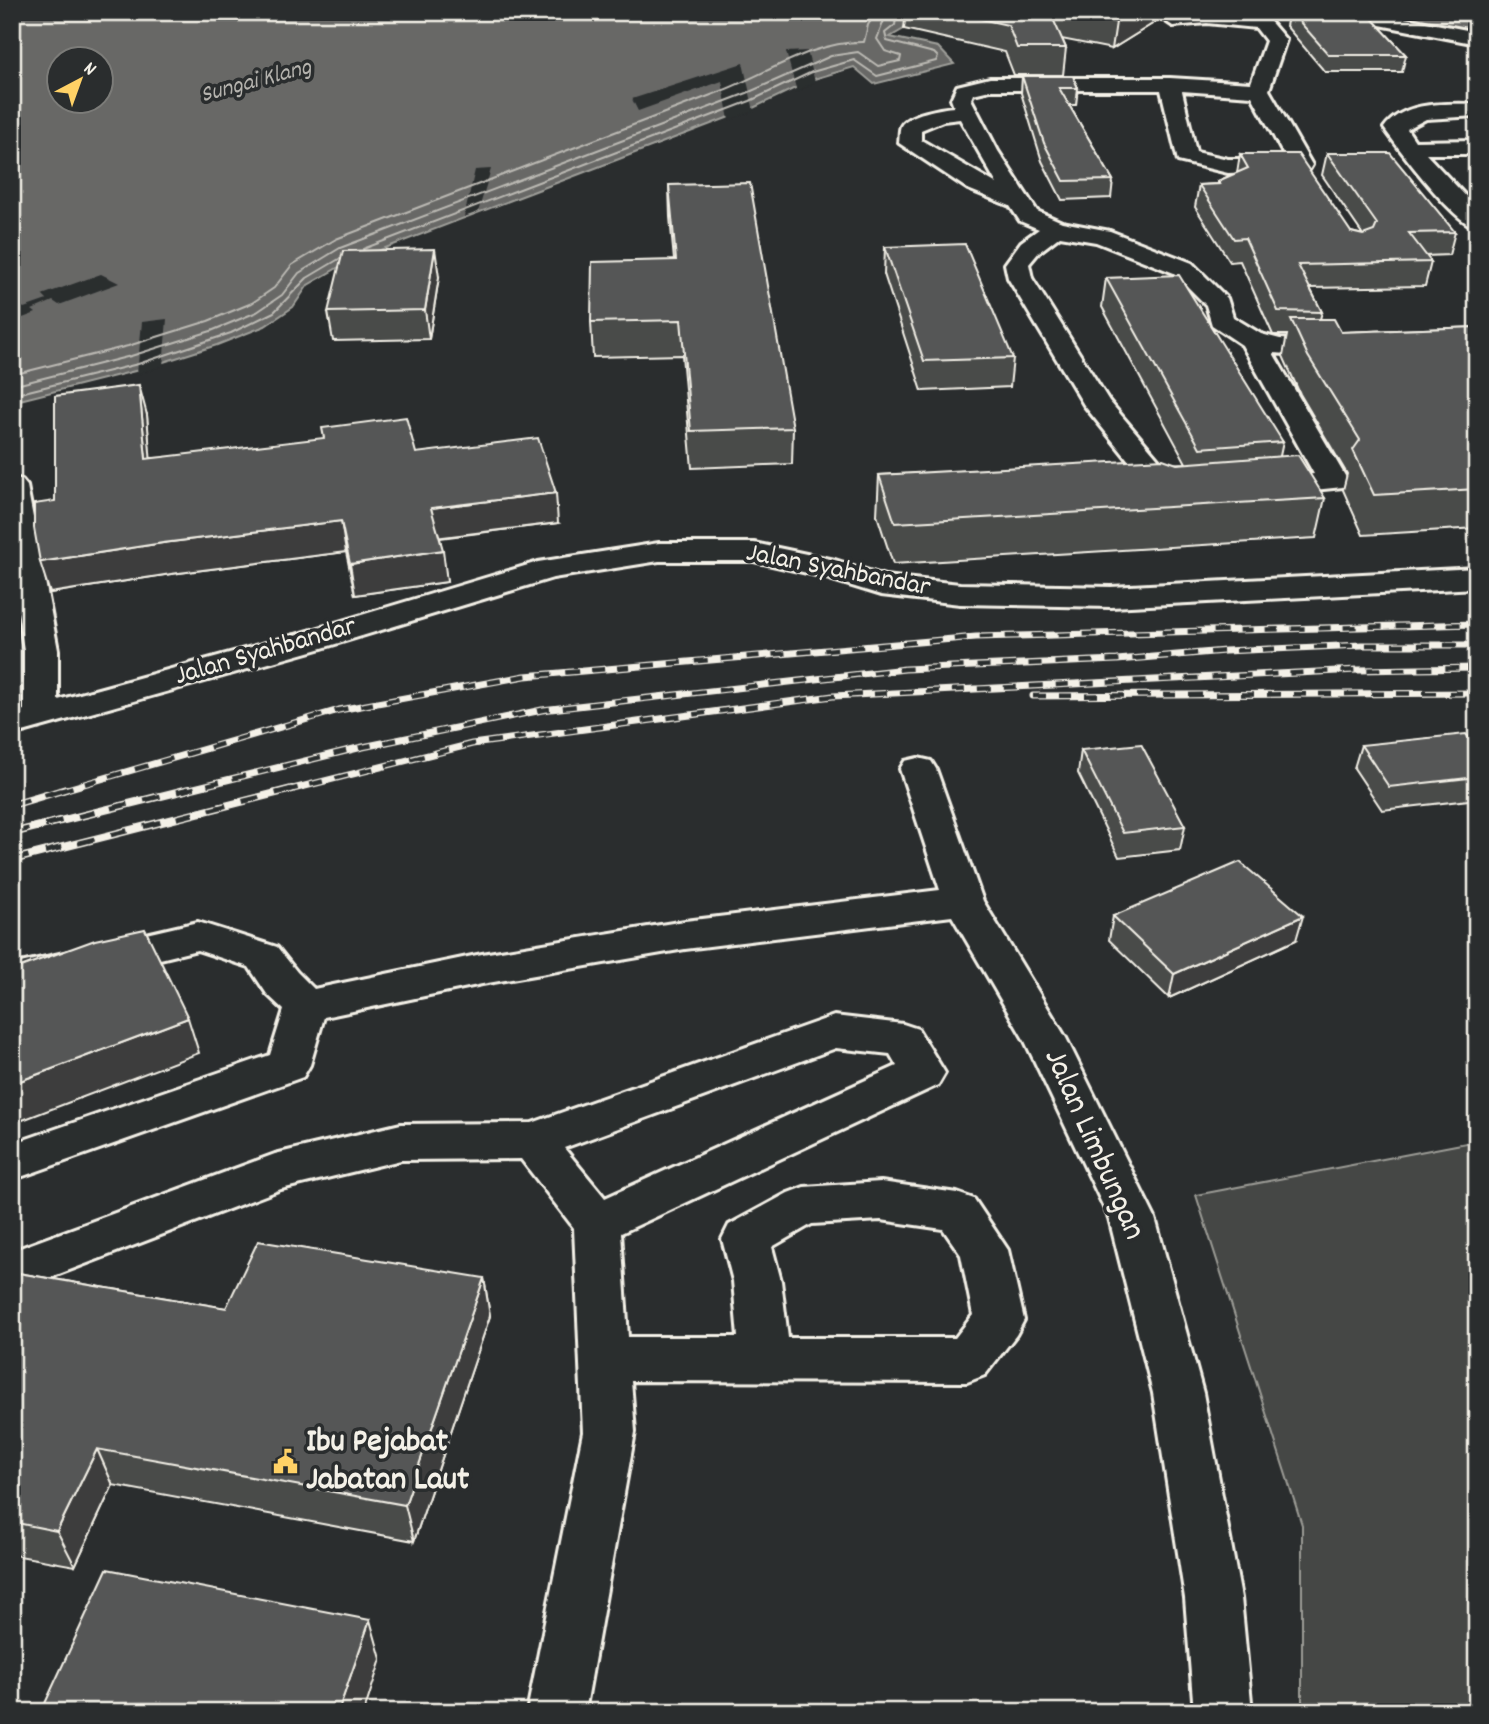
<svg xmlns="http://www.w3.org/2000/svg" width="1489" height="1724" font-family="Dekko,sans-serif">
	<rect width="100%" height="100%" fill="#2a2d2e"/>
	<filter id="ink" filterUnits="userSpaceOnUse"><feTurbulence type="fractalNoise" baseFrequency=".0143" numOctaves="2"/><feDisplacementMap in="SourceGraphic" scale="14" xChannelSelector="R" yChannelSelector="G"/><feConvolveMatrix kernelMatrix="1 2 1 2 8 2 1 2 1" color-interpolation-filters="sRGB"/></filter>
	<g filter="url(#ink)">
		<path fill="#444645" stroke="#9c9c96" stroke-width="2" d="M1477 1141V1712H1302V1525L1196 1195Z"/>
		<path fill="#676866" stroke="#9f9f9a" stroke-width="2" fill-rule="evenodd" d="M12 12H908L911 13 899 19 914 23 890 37 938 47 954 64 874 84 854 67 814 79 753 108 346 263 308 285 293 307 265 326 217 345 135 371 12 402ZM60 60H102V102H60Z"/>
		<path fill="#2a2d2e" d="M807 51 815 82 797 92 786 52Z
			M743 63 754 111 729 120 722 81 638 111 632 99Z
			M491 169 478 212 464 217 475 170Z
			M101 274 119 283 59 305 53 301 32 310 36 313 12 322V306L18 304 24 308 47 300 42 295Z
			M167 319 163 366 137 374 142 322Z"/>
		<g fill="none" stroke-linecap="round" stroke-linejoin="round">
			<path stroke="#bcbab4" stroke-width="2" d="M363 249 750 101 812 72 854 60 877 76 936 61 938 57 934 53 887 41 885 33 895 25 897 12
				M12 375 128 346 208 321 252 303 274 288 292 265 336 239C464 190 592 141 719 92 767 74 812 41 864 42L868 25 876 12
				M12 386 131 356 211 331 257 312 282 295 299 273 340 248 747 93 831 56 858 52 878 66 900 61 901 56 885 51 877 39 887 12
				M12 395 138 364 231 333 274 312 307 278 339 259"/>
			<path fill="#676866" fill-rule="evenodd" d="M1413 12H1477V34L1419 21Z"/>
			<defs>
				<path id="minor" d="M1218 12 1245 15 1243 12H1262L1286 40 1269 90 1312 165 1309 170 1228 173 1178 161 1161 90H990L973 94 971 99 998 151 1037 211 1062 222 1110 231 1192 263 1227 298 1233 317 1261 334 1280 339 1347 343 1351 349 1347 355 1338 357 1273 353 1348 481 1343 487 1265 495 1255 492 1250 486 1255 480 1314 474 1242 345 1212 325 1206 305 1174 273 1096 242 1060 236 1039 252 1029 264 1032 278 1109 401 1178 482 1192 485 1196 491 1192 497 1170 501 1159 498 1084 405 1008 278 1005 264 1021 242 1039 229 1020 221 1010 206 968 189 899 143C900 138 899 130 901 126 907 114 942 108 954 107L951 99 957 86 990 78H1170L1251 83 1266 41 1256 28 1207 23 1173 26 1164 20 1173 14ZM1182 91 1252 96 1286 159H1228L1196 152ZM960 119 997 184 921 140V130L943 121Z
					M1335 12H1374L1477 32V44L1344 18Z
					M1477 104V116L1426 119 1407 129 1415 141 1477 140V154H1426L1477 208V228C1453 222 1400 150 1384 128 1404 100 1447 104 1477 104Z
					M12 477 22 480 27 486 58 650V700L295 635 538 562 659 543H754L835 560 885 576 960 584 1111 587 1477 568V588L1111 607 960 604 881 595 816 575 754 561H659L553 578 319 649 12 735V713L24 710V650L12 571Z
					M918 758 931 761 936 769 983 901 1066 1038 1155 1218 1203 1393 1241 1598 1252 1712H1194L1185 1598 1153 1393 1109 1218 1025 1041 952 916 685 949 482 984 324 1017 310 1065 303 1077 12 1180V1144L270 1055 284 1010 267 994 249 967 197 950 12 995V965L198 922 277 947 297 972 314 989 482 954 685 921 940 890 900 769 905 761Z
					M834 1016 903 1024 918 1029 945 1073 938 1085 621 1233 628 1337H738L733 1281 722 1239 729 1225 788 1193 804 1187 881 1182 957 1193 974 1199 1008 1250 1024 1320 1016 1335 985 1375 967 1382 631 1381 635 1432 585 1712H527L583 1432 574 1228 521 1159 401 1160 281 1189 12 1292V1251L275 1154 401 1124 532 1123ZM836 1048 890 1054 897 1066 605 1198 564 1148ZM881 1220 943 1229 961 1255 973 1315 955 1338H788L781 1281 772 1247 812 1224Z"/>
			</defs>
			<use href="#minor" stroke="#f4f1e8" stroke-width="6"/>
			<use href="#minor" fill="#2a2d2e" fill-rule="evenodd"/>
			<defs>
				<path id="rail-far1" d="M1033 696 1477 693
					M60 791 339 710 525 676 976 637 1477 624
					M182 791 358 748 542 710 905 669 1117 660 1225 651 1362 645H1477
					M285 791 472 744 833 696 1358 670 1477 668"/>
				<path id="rail" d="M12 805 66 789
					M12 833 189 789
					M12 860 292 789"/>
			</defs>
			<use href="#rail-far1" stroke="#f4f1e8" stroke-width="7"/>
			<use href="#rail" stroke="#f4f1e8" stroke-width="8"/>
			<use href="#rail-far1" stroke="#2a2d2e" stroke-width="4.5" stroke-dasharray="13" stroke-linecap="butt"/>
			<use href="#rail" stroke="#2a2d2e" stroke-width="5" stroke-dasharray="17" stroke-linecap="butt"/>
		</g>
		<path fill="#494b4a" stroke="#f4f1e8" stroke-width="2" d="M902 12H1163L1162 18 1112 49 1062 39 1066 48 1063 75H1014L1005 52 904 29 905 20 902 19Z
			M1289 12H1366L1406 55 1402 72H1325L1286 26Z
			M1022 76 1078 88 1076 105H1069L1113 180 1111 198 1062 200 1042 161 1021 93Z
			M1327 153 1455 232 1449 255 1426 256 1431 262 1425 286 1310 288 1322 312 1320 319 1341 332 1477 327V528L1363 535 1343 490 1347 474 1300 394 1283 356 1287 335H1273L1240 261 1230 262 1195 207 1199 185 1218 184V181L1237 173 1240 154 1351 232 1363 235 1322 175Z
			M669 185 793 428 792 464 692 468 682 355 593 357 591 322 674 260 670 217Z
			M885 247 1013 358 1010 387 922 391 884 274Z
			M439 277 429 339 333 341 328 312Z
			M1106 278 1283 442 1280 456 1325 498 1316 538 893 564 877 515 879 475 1186 463 1102 307Z
			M147 415 150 458 416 453 558 523 440 538 447 582 355 595 346 552 171 574 50 593 55 501Z
			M1361 745 1477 747V799L1382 810 1354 768Z
			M1081 750 1185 826 1180 850 1119 857 1078 773Z
			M1113 916 1296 940 1169 998 1109 940Z
			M12 1272 226 1308 484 1278 490 1316 414 1541 113 1485 75 1566 14 1555 12 1559Z"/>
		<path fill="#3c3d3c" stroke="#f4f1e8" stroke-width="2" d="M1132 12H1163L1162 18 1112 49 1116 22Z
			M435 249 439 277 429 339 425 310Z
			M139 385 147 415 153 489 146 459Z
			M556 493 558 523 435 538 431 508Z
			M341 521 346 552 171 574 50 593 40 562 163 543Z
			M443 550 447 582 355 595 350 564Z
			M1303 916 1296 940 1169 998 1174 974Z
			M188 1018 199 1053 12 1124V1084Z
			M484 1278 490 1316 414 1541 405 1505Z
			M97 1449 113 1485 75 1566 57 1531Z
			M370 1620 381 1659 364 1712H338Z"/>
		<path fill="#555756" stroke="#f4f1e8" stroke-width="2" d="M949 12H1050L1066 48H1017L1008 25Z
			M1067 12H1132L1116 22Z
			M1291 12H1366L1406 55H1329Z
			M1022 76H1073L1078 88H1059L1113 180 1064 181 1044 143Z
			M1327 153H1390L1455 232 1409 233 1431 262 1298 265 1322 312 1278 311 1245 238 1234 239 1199 185 1220 184 1218 181 1248 168 1240 154H1298L1351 232 1363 235 1374 231 1377 224Z
			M750 183 793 428 691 431 681 320 591 322 592 262 676 260 669 185Z
			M965 244 1013 358 924 361 885 247Z
			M435 249 425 310 328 312 343 251Z
			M1179 275 1283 442 1200 448 1106 278Z
			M1291 319H1334L1341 332 1477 327V489L1374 495 1353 450 1360 440 1308 356Z
			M139 385 146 459 324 438 322 428 406 417 416 453 538 438 556 493 431 508 443 550 350 564 341 521 163 543 40 562 34 528V504L55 501V396Z
			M1298 455 1325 498 895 523 879 475 1163 459 1177 464Z
			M1466 734 1477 747V777L1389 787 1361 745Z
			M1141 744 1185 826 1123 833 1081 750Z
			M1240 862 1303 916 1174 974 1113 916Z
			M145 929 188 1018 12 1084V970L95 940Z
			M258 1241 484 1278 405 1505 97 1449 57 1531 12 1522V1272L226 1308Z
			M107 1569 370 1620 338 1712H41Z"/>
	</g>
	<defs>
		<symbol id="civic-bare" viewBox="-9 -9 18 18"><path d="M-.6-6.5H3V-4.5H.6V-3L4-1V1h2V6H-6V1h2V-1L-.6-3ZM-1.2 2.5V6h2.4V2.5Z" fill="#ffd166" stroke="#2a2d2e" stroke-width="2.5" paint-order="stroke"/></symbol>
	</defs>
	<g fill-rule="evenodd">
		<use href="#civic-bare" x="268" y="1444" width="35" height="35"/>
	</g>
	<g text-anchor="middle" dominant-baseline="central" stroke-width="7" stroke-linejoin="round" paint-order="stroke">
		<g font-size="24" font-style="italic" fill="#b5b3ae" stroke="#2a2d2e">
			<text transform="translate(256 82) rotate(-15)">Sungai Klang</text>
		</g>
		<g font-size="28" fill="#f4f1e8" stroke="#2a2d2e">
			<text transform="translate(838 572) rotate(11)">Jalan Syahbandar</text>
			<text transform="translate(266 653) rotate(-16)">Jalan Syahbandar</text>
		</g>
		<g font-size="33" fill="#f4f1e8" stroke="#2a2d2e">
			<text transform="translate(1093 1145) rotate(66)">Jalan Limbungan</text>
		</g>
		<g font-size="33" font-weight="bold" fill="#f4f1e8" stroke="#2a2d2e" text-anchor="start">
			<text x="306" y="1443">Ibu Pejabat<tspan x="306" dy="38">Jabatan Laut</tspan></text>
		</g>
	</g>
	<rect width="1489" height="1724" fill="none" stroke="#2a2d2e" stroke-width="42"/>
	<rect x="21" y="21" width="1447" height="1682" fill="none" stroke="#f4f1e8" stroke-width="2.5" filter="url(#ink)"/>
	<g transform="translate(80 80) rotate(41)"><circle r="33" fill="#2a2d2e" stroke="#7b7b78" stroke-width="2"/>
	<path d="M0-5L12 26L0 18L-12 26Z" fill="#ffd166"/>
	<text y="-10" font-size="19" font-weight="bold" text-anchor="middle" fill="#f4f1e8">N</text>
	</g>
</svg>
